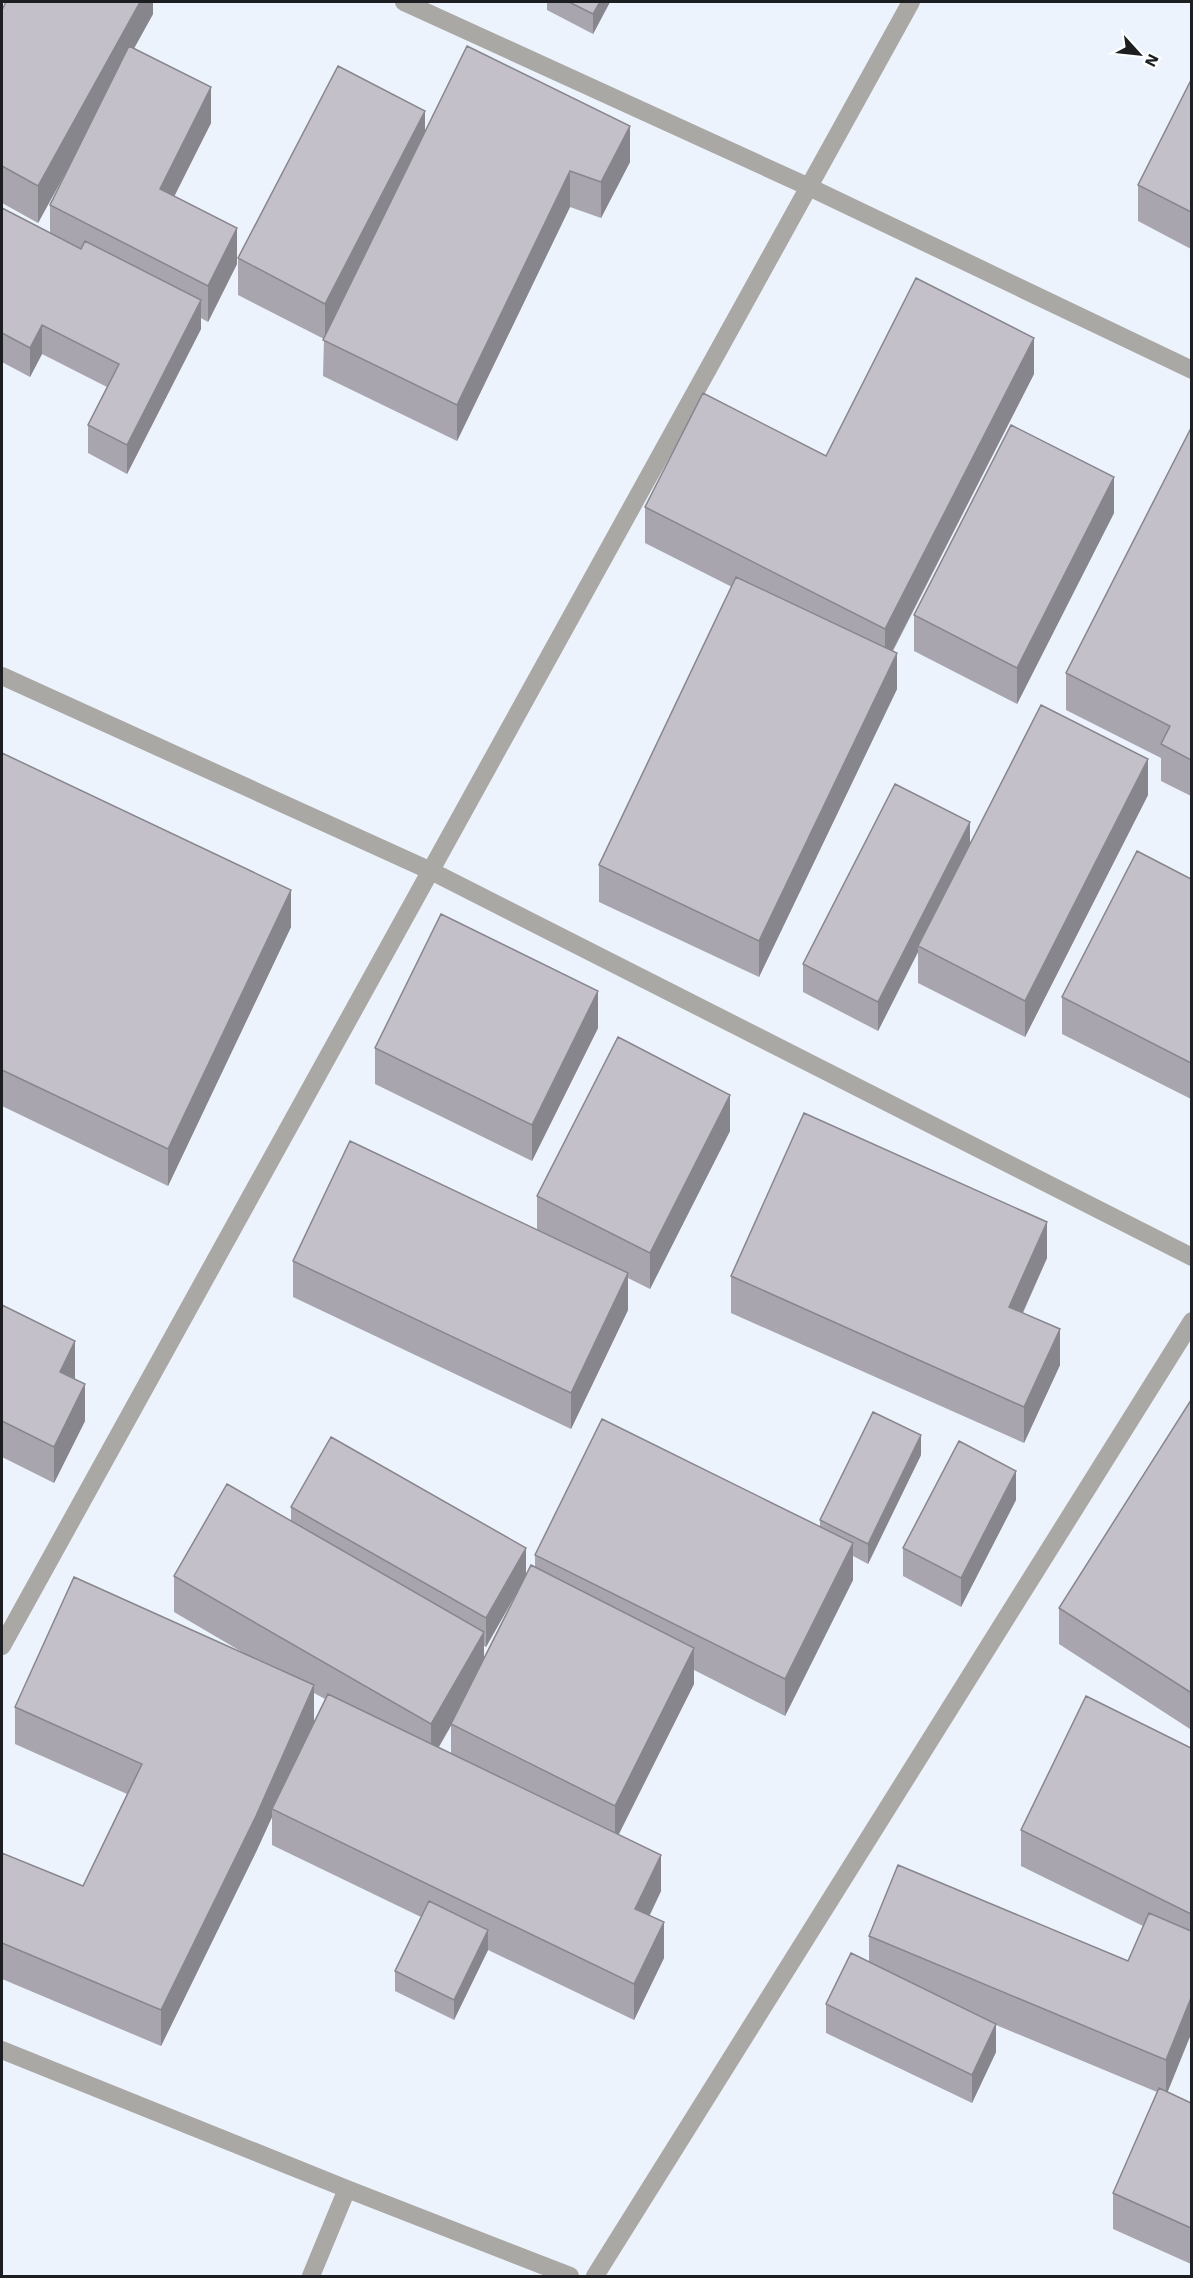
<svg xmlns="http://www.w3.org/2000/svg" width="1193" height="2278" font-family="'Work Sans',sans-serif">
	<rect width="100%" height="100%" fill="#edf3fd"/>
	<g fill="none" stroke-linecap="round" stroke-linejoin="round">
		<path stroke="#aaa8a4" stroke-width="18" d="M404 2 809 187 1192 370
			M2 676 431 871 1192 1257
			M2 1646 911 2
			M2 2050 347 2189 570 2276
			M311 2276 347 2189
			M595 2276 1192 1321"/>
	</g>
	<path fill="#a8a5ae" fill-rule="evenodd" d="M153 2V14L134 48 211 123 174 196 237 264 208 322 201 318V329L127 474 88 453V425L107 387 42 354 30 377 2 362V208L50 233V205L69 166 38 223 2 203V10Z
		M547 2H610L593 34 547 10Z
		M1191 80V249L1138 221V185Z
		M425 133 630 162 601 218 570 207 457 441 323 376 324 339 238 295V258Z
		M1034 374 893 651 897 689 759 977 599 902V865L732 587 645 543V507L826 456Z
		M1191 428V796L1161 781V758L1066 710V673Z
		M1114 513 1017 704 914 651V615Z
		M2 753 291 927 168 1186 2 1106Z
		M1148 795 1025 1037 918 983V952L878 1031 803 992V964L970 844Z
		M1191 879V1099L1062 1034V997Z
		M598 1028 532 1161 375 1084V1048Z
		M730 1131 650 1289 628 1278V1310L571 1429 293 1297V1261L537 1230V1196Z
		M1047 1258 1023 1313 1060 1365 1024 1443 731 1313V1276Z
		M2 1305 75 1378 74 1379 85 1421 54 1483 2 1457Z
		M1191 1400 1190 1729 1059 1644V1608Z
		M921 1455 868 1564 853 1556V1580L785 1716 694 1670V1684L618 1834 661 1891 650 1915 664 1958 634 2020 488 1950 454 2020 395 1991V1971L421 1917 272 1845V1817L256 1852 161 2046 2 1979V1853L83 1886 127 1794 15 1744V1707L254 1659 174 1612V1576L291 1521V1507L526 1576 535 1567V1555L820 1527V1520ZM525 1578 484 1658V1646L486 1647ZM314 1693 325 1699 314 1721ZM451 1726V1753L439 1747Z
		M1016 1500 961 1607 903 1576V1548Z
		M1191 1748V2034L1167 2092 1191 2103V2264L1113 2229V2193L1157 2092 996 2025V2052L972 2103 826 2033V2004L869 1962V1936L1128 1961 1143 1926 1021 1866V1830Z"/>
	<path fill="#88868d" d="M140 2H153V14L38 223V186Z
		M600 2H610L593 34V14Z
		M211 87V123L160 225V189Z
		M425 111V148L325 340V304Z
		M630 126V162L601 218V182Z
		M570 171V207L457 441V405Z
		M237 228V264L208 322V286Z
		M201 300V329L127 474V445Z
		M42 325V354L30 377V348Z
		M1034 338V374L885 665V629Z
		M1114 477V513L1017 704V668Z
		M897 653V689L759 977V941Z
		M1148 759V795L1025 1037V1001Z
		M970 822V850L918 946V952L878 1031V1002Z
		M291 890V927L168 1186V1149Z
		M598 991V1028L532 1161V1125Z
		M730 1095V1131L650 1289V1253Z
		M1047 1222V1258L1009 1343V1307Z
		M628 1273V1310L571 1429V1393Z
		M1060 1329V1365L1024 1443V1407Z
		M75 1341V1378L60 1408V1372Z
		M85 1384V1421L54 1483V1447Z
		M921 1435V1455L868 1564V1544Z
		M1016 1471V1500L961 1607V1578Z
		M853 1543V1580L785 1716V1679Z
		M526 1548V1576L486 1647V1618Z
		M484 1632V1668L431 1760V1724Z
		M694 1648V1684L615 1842V1806Z
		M314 1685V1722L272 1809V1817L256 1852 161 2046V2010Z
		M1191 1691V1727L1190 1729V1692Z
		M661 1855V1891L635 1945V1909Z
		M664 1922V1958L634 2020V1984Z
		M488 1930V1950L454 2020V2000Z
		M1191 1998V2034L1166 2096V2060Z
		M996 2024V2052L972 2103V2075Z"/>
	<path fill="#c3c0ca" stroke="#88868d" stroke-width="1.5" d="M6 2H140L38 186 2 166V10Z
		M569 2H600L593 14Z
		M129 46 211 87 160 189 237 228 208 286 50 205Z
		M467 46 630 126 601 182 570 171 457 405 323 340Z
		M338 66 425 111 325 304 238 258Z
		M1191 80V212L1138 185Z
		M2 208 81 249 85 241 201 300 127 445 88 425 119 364 42 325 30 348 2 333Z
		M916 278 1034 338 885 629 645 507 703 393 826 456Z
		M1011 425 1114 477 1017 668 914 615Z
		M1191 428V760L1161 744 1170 726 1066 673Z
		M736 577 897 653 759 941 599 865Z
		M1041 705 1148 759 1025 1001 918 946Z
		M2 753 291 890 168 1149 2 1070Z
		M895 784 970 822 878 1002 803 964Z
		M1137 851 1191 879V1063L1062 997Z
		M441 914 598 991 532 1125 375 1048Z
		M618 1037 730 1095 650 1253 537 1196Z
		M804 1113 1047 1222 1009 1307 1060 1329 1024 1407 731 1276Z
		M350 1141 628 1273 571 1393 293 1261Z
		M2 1305 75 1341 60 1372 85 1384 54 1447 2 1421Z
		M1191 1400V1691L1190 1692 1059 1608Z
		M873 1412 921 1435 868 1544 820 1520Z
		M602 1419 853 1543 785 1679 535 1555Z
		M331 1437 526 1548 486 1618 291 1507Z
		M959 1441 1016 1471 961 1578 903 1548Z
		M227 1484 484 1632 431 1724 174 1576Z
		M531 1565 694 1648 615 1806 451 1724Z
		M74 1577 314 1685 256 1816 161 2010 2 1943V1853L83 1886 142 1764 15 1707Z
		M328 1694 661 1855 635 1909 664 1922 634 1984 272 1809Z
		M1086 1696 1191 1748V1914L1021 1830Z
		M898 1865 1128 1961 1149 1913 1191 1931V1998L1166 2060 869 1936Z
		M429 1901 488 1930 454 2000 395 1971Z
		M851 1953 996 2024 972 2075 826 2004Z
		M1159 2088 1191 2103V2228L1113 2193Z"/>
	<rect width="1193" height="2278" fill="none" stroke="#1c1e21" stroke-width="6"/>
	<g transform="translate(1139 54) rotate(117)" stroke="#ffffff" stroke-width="4.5" paint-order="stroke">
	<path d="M0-4.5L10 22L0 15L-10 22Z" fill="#1c1e21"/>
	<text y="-9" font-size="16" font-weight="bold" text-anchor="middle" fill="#1c1e21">N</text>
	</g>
</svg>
